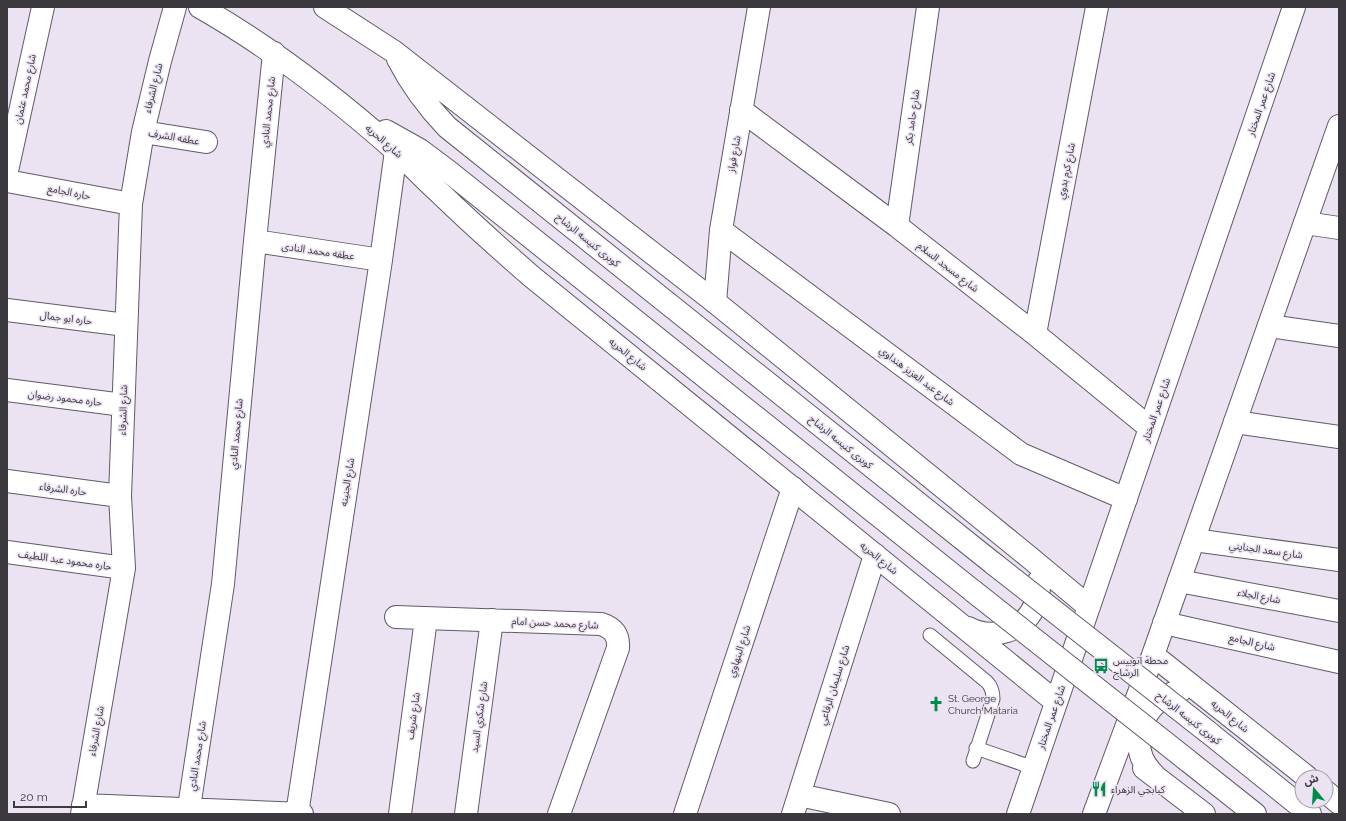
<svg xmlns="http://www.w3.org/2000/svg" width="1346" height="821" font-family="Raleway,'Noto Sans Arabic',sans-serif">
	<rect width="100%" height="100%" fill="#ebe2f2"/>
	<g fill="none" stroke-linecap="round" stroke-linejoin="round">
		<defs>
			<path id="lane" d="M930 635 987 682C992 687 993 692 993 699L973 761
				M976 748 1034 768"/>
			<path id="street" d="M741 110 897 226 1035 334 1150 428
				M143 132 206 142
				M7 171 43 7
				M7 181 131 204
				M1305 223 1339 228
				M897 226 928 7
				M721 230 1021 454 1126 499
				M255 241 381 260
				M715 302 721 230 759 7
				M7 310 126 325
				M1269 326 1339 336
				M1035 334 1097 7
				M7 390 123 405
				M1235 422 1339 437
				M7 481 120 496
				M1194 540 1339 560
				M7 552 124 568
				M1179 581 1339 611
				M396 617 601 624C613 628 619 635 618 648L559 814
				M1164 623 1339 662
				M799 795 889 814
				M83 805 302 814
				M82 814 124 568 120 496 131 204 143 132 160 61 175 7
				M188 814 223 584 255 241 274 53
				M297 814 381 260 396 151
				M400 814 426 619
				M466 814 492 620
				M685 814 793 488
				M793 814 875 555"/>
			<path id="secondary" d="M200 7C270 47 334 96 395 150 411 164 425 180 441 194 470 222 500 249 531 276L1056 702
				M325 7 393 51 715 302 1029 557 1089 607
				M398 59C412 86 426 105 447 127L994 564
				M386 131 420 150 448 171 973 591
				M968 628C993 641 1024 631 1035 605 1039 597 1039 589 1039 581
				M1153 655 1307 777
				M1208 732 1310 814
				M1187 760 1255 814
				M1144 768 1204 814
				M1155 776C1150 771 1145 765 1142 758 1131 729 1151 697 1180 691
				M1326 792 1339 803
				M1018 814 1294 7
				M1094 814 1153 655 1339 126"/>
		</defs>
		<use href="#lane" stroke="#625a68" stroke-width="15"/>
		<use href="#street" stroke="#625a68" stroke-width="24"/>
		<use href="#secondary" stroke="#625a68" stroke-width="24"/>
		<use href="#lane" stroke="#fff" stroke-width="13"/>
		<use href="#street" stroke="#fff" stroke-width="22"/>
		<use href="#secondary" stroke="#fff" stroke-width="22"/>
		<defs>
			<path id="secondary-bridge" d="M994 564 1208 732
				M973 591 1187 760"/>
		</defs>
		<use href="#secondary-bridge" stroke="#625a68" stroke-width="24" stroke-linecap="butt"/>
		<use href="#secondary-bridge" stroke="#fff" stroke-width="22"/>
	</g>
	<defs>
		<symbol id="bus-bare" viewBox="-9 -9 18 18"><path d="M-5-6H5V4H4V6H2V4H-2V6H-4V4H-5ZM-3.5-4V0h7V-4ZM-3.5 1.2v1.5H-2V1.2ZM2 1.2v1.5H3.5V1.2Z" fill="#008d4b" stroke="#ebe2f2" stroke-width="2.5" paint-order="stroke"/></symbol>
		<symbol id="church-bare" viewBox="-9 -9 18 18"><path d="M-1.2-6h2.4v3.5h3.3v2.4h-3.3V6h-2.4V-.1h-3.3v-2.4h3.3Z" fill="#008d4b" stroke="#ebe2f2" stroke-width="2.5" paint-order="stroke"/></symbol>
		<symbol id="restaurant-bare" viewBox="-9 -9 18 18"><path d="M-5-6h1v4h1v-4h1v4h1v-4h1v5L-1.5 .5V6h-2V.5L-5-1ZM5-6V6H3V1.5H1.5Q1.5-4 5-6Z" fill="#008d4b" stroke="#ebe2f2" stroke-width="2.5" paint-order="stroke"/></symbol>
	</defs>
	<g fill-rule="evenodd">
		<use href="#bus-bare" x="1090" y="655" width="22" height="22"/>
		<use href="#church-bare" x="925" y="693" width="22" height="22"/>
		<use href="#restaurant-bare" x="1088" y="778" width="22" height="22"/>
	</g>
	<g text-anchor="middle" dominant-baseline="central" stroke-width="3" stroke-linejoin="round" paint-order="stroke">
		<g font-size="10" fill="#3b383e" stroke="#ebe2f2">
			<text transform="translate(153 88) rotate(-76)">شارع الشرفاء</text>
			<text transform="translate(25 89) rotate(-78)">شارع محمد عثمان</text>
			<text transform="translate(1261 104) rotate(-71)">شارع عمر المختار</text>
			<text transform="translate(268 112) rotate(-84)">شارع محمد النادي</text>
			<text transform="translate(912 117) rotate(-82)">شارع حامد بكر</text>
			<text transform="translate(174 137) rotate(10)">عطفه الشرف</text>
			<text transform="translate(384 141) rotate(41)">شارع الحريه</text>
			<text transform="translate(734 154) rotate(-80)">شارع فواز</text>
			<text transform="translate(1066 171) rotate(-79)">شارع كرم بدوي</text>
			<text transform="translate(69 192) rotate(11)">حاره الجامع</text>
			<text transform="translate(588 240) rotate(39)">كوبرى كنيسه الرشاح</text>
			<text transform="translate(318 251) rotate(8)">عطفه محمد النادى</text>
			<text transform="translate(948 267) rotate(38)">شارع مسجد السلام</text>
			<text transform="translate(66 318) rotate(7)">حاره ابو جمال</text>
			<text transform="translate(628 354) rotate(39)">شارع الحريه</text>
			<text transform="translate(917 376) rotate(37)">شارع عبد العزيز هنداوي</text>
			<text transform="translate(65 398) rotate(7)">حاره محمود رضوان</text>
			<text transform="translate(123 410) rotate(-88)">شارع الشرفاء</text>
			<text transform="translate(1156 410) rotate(-71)">شارع عمر المختار</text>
			<text transform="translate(236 434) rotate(-85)">شارع محمد النادي</text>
			<text transform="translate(841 442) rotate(39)">كوبرى كنيسه الرشاح</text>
			<text transform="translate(347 482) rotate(-81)">شارع الجنينه</text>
			<text transform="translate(63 489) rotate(7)">حاره الشرفاء</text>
			<text transform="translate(1266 550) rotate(8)">شارع سعد الجنايني</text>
			<text transform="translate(879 558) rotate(39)">شارع الحريه</text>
			<text transform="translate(65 560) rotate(8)">حاره محمود عبد اللطيف</text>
			<text transform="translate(1259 596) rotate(11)">شارع الجلاء</text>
			<text transform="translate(555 623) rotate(3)">شارع محمد حسن امام</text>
			<text transform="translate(1252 642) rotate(13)">شارع الجامع</text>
			<text transform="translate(739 651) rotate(-72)">شارع البنهاوي</text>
			<text transform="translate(834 685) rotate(-73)">شارع سليمان الرفاعي</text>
			<text transform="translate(413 716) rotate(-82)">شارع شريف</text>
			<text transform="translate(1230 716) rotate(39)">شارع الحريه</text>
			<text transform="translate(479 717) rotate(-82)">شارع شكري السيد</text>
			<text transform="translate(1051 717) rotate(-71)">شارع عمر المختار</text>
			<text transform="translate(1189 718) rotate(38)">كوبرى كنيسه الرشاح</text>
			<text transform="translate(96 731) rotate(-80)">شارع الشرفاء</text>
			<text transform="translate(197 756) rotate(-81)">شارع محمد النادي</text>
		</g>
		<g font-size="10" fill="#3b383e" stroke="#ebe2f2" text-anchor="start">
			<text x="1113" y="660">محطة اتوبيس<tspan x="1113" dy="12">الرشاح</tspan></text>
			<text x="948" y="698">St. George<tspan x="948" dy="12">Church Mataria</tspan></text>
			<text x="1111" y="789">كبابجي الزهراء</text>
		</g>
	</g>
	<rect width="1346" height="821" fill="none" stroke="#3b383e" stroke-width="16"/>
	<g transform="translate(1314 789) rotate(342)"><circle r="19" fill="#ebe2f2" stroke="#a59eaa"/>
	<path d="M0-3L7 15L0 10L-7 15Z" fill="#008d4b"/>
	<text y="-6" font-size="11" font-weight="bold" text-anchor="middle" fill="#3b383e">ش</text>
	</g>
	<path d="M14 801v6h72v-6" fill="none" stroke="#3b383e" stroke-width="2"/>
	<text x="20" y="801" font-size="12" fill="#3b383e" stroke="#ebe2f2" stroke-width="3" paint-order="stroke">20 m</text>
</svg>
